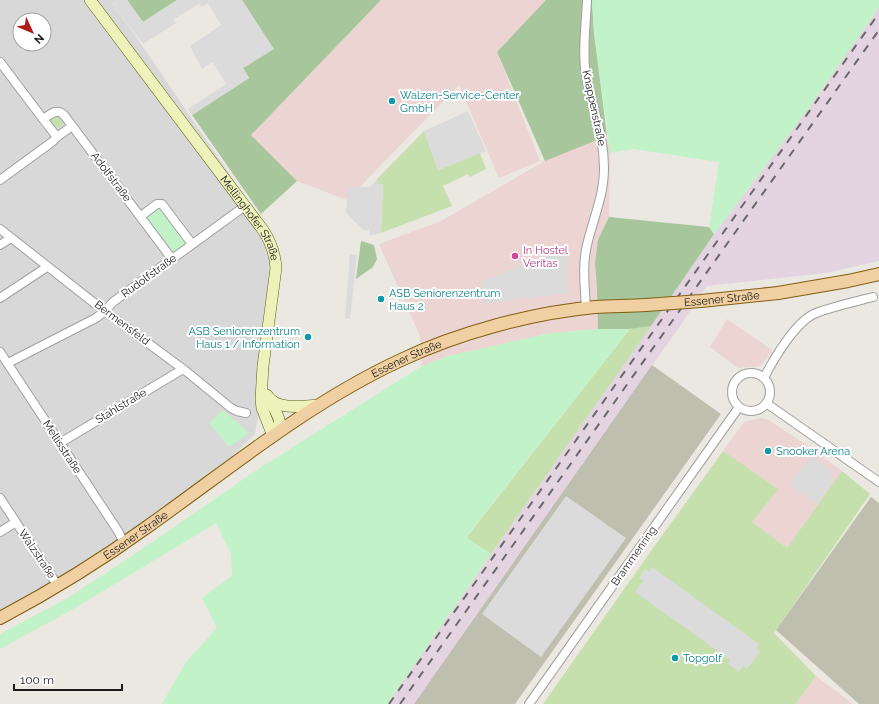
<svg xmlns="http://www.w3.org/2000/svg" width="879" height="704" font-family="Raleway,sans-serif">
	<rect width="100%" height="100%" fill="#ebe8e2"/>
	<path fill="#d9d8d8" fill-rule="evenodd" d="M0 0H118L112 4 135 35 275 241 262 394 255 434 202 485 147 526 0 617ZM20 20H44V44H20Z"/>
	<path fill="#ebd4d2" d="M381 0H546L497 52 540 161 499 178 459 85 347 200 297 181 251 135Z
		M607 136 610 153 609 217 604 228 595 263 597 288 598 329 551 333 448 356 422 366 420 336 379 244 441 221 545 161Z
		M727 319 772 350 761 366 738 368 710 347Z
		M760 418 767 419 808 446 842 471 787 548 752 522 723 451 744 422Z
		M816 676 853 704H796Z"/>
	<path fill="#e4d4e1" d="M879 7V261L826 273 707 286 678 329 475 617 418 704H387L714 234 811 105Z"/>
	<path fill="#bebfae" d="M652 365 721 414 515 704H414Z
		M871 497 879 503V704H859L776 630Z"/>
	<path fill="#c5e0ad" d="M51 122a6 6 0 1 1 12 0a6 6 0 1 1-12 0Z
		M424 131 438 170 480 153 486 169 470 177 468 174 443 186 452 206 381 233 383 185 378 184 377 179Z
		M651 326 491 554 466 538 630 329Z
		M723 451 778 489 752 522 787 548 842 471 870 494 774 633 816 676 796 704H543L651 551Z"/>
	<path fill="#a7c69b" d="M127 0H177L143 22Z
		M242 0H381L251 135 297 181 261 214 192 115 249 78 243 68 273 49Z
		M546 0H592L594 33 607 136 545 161 497 52Z
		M609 217 709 227 714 234 651 326 630 329H598L597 288 595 263 598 240Z
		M361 241 374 245 377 259 373 267 356 279Z"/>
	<path fill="#c2f2c7" d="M592 0H879V7L811 105 714 234 709 227 719 162 633 149 610 153 594 33Z
		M159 204 192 244 172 259 141 216Z
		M598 329H630L466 537 491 554 387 704H162L186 662 217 628 202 598 232 576 231 554 216 523 75 608 0 649V634L66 599 135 554 258 469 422 366 448 356 551 333Z
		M223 410 249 433 229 447 209 423Z"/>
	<path fill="#dbdbdb" d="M118 0H127L143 22 177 0H242L274 49 243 68 249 78 192 115 188 109 226 84 213 62 202 69 190 46 221 25 208 3 202 7 199 4 174 19 176 23 143 44 112 4Z
		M468 111 486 151 438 170 424 131Z
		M377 179 378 184H383L381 233 373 235H369V230H363L346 213 348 187H370Z
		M568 245 566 294 484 303 482 282Z
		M350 254 357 255 350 319 345 318Z
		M811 456 833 471 830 476 835 479 817 504 806 497 809 493 808 492 805 496 790 485Z
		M566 496 626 538 541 657 482 614Z
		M652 567 759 644 756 648 760 651 747 669 743 666 739 672 728 664 730 660 635 592 643 581 639 578 642 573 645 569 649 572Z"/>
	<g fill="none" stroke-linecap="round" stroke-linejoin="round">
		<defs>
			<path id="minor" d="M0 62 43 119C51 114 56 108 64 115L172 259
				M43 119 57 137
				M0 180 52 142 57 137 72 126
				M141 216 157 204H162L192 244
				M0 229 98 306 187 372 231 408 237 411 246 413
				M0 245 11 238
				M0 298 47 267
				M586 309C585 287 582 266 587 245 593 219 604 196 604 168 604 133 592 109 586 76 582 53 586 24 587 0
				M0 352 118 531 124 543
				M8 363 96 318 105 311 113 302 245 206
				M732 392a19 19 0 1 1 38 0a19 19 0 1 1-38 0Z
				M764 378C774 358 796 321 816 313 834 306 854 302 873 297
				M766 403 879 482
				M60 443 183 369
				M0 498 58 586
				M0 532 16 522
				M529 704 739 407"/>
			<g id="secondary">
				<path id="s1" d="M90 0 263 230C271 242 275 253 276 268L263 366 261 399 262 408 273 436C287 422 275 414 270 399"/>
				<path d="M267 395C276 411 304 406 319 405"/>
			</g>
			<g id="primary">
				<path d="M778 293 848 281 879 274"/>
				<path id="s2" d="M0 618C51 591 100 561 147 527 229 469 308 403 401 360 458 333 531 313 595 307 612 306 629 306 646 305"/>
			</g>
		</defs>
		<use href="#minor" stroke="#9f9f9f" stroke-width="10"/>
		<use href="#secondary" stroke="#596311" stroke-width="12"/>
		<use href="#primary" stroke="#815e11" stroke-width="14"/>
		<use href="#minor" stroke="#fff" stroke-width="8"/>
		<use href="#secondary" stroke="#edf1ba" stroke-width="11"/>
		<use href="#primary" stroke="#f0d0a2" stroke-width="12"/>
		<path stroke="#696969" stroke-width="2" stroke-dasharray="8 8" stroke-linecap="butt" d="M389 704 879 13
			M400 704 879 30"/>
		<defs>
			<g id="primary-bridge">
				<path id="s3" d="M646 305 701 301 778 293"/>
			</g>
		</defs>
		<use href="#primary-bridge" stroke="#815e11" stroke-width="14" stroke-linecap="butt"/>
		<use href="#primary-bridge" stroke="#f0d0a2" stroke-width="12"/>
	</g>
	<g fill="#0f9aa8" stroke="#fff" stroke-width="1.5">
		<circle cx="392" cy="101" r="4"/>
		<circle cx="381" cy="299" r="4"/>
		<circle cx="308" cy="337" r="4"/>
		<circle cx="768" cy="451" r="4"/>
		<circle cx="675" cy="658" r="4"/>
	</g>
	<circle fill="#d1479c" stroke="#fff" stroke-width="1.5" cx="515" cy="256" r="4"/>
	<g text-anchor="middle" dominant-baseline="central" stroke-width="4" stroke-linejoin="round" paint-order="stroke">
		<g font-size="11" fill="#0d838f" stroke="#fff" text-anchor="start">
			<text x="400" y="95">Walzen-Service-Center<tspan x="400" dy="13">GmbH</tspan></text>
			<text x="389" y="293">ASB Seniorenzentrum<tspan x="389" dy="13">Haus 2</tspan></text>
			<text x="300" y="331" text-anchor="end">ASB Seniorenzentrum<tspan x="300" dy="13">Haus 1 / Information</tspan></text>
			<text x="776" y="451">Snooker Arena</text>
			<text x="683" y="658">Topgolf</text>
		</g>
		<g font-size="11" fill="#1b1b1b" stroke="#fff">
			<text transform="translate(594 108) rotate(78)">Knappenstraße</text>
			<text transform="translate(111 177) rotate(53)">Adolfstraße</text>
			<text stroke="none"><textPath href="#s1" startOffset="271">Mellinghofer Straße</textPath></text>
			<text transform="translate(149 276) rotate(-36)">Rudolfstraße</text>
			<text stroke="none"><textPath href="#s3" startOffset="76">Essener Straße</textPath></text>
			<text transform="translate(122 323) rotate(37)">Bermensfeld</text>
			<text stroke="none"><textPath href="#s2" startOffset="483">Essener Straße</textPath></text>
			<text transform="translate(121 406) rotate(-31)">Stahlstraße</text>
			<text transform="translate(62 447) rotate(57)">Mellisstraße</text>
			<text stroke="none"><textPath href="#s2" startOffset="159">Essener Straße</textPath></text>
			<text transform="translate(37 554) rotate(56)">Walzstraße</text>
			<text transform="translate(634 556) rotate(-55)">Brammenring</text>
		</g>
		<g font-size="11" fill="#b23c85" stroke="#fff" text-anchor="start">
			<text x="523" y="250">In Hostel<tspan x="523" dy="13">Veritas</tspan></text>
		</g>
	</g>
	<g transform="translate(32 32) rotate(134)"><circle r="19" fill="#ffffff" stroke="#a4a4a4"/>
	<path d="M0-3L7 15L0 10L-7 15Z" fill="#af1917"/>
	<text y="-6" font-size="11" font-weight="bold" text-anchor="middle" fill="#1b1b1b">N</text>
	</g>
	<path d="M14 684v6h108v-6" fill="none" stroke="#1b1b1b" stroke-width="2"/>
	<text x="20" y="684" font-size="12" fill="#1b1b1b" stroke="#ffffff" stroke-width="3" paint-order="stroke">100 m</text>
</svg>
